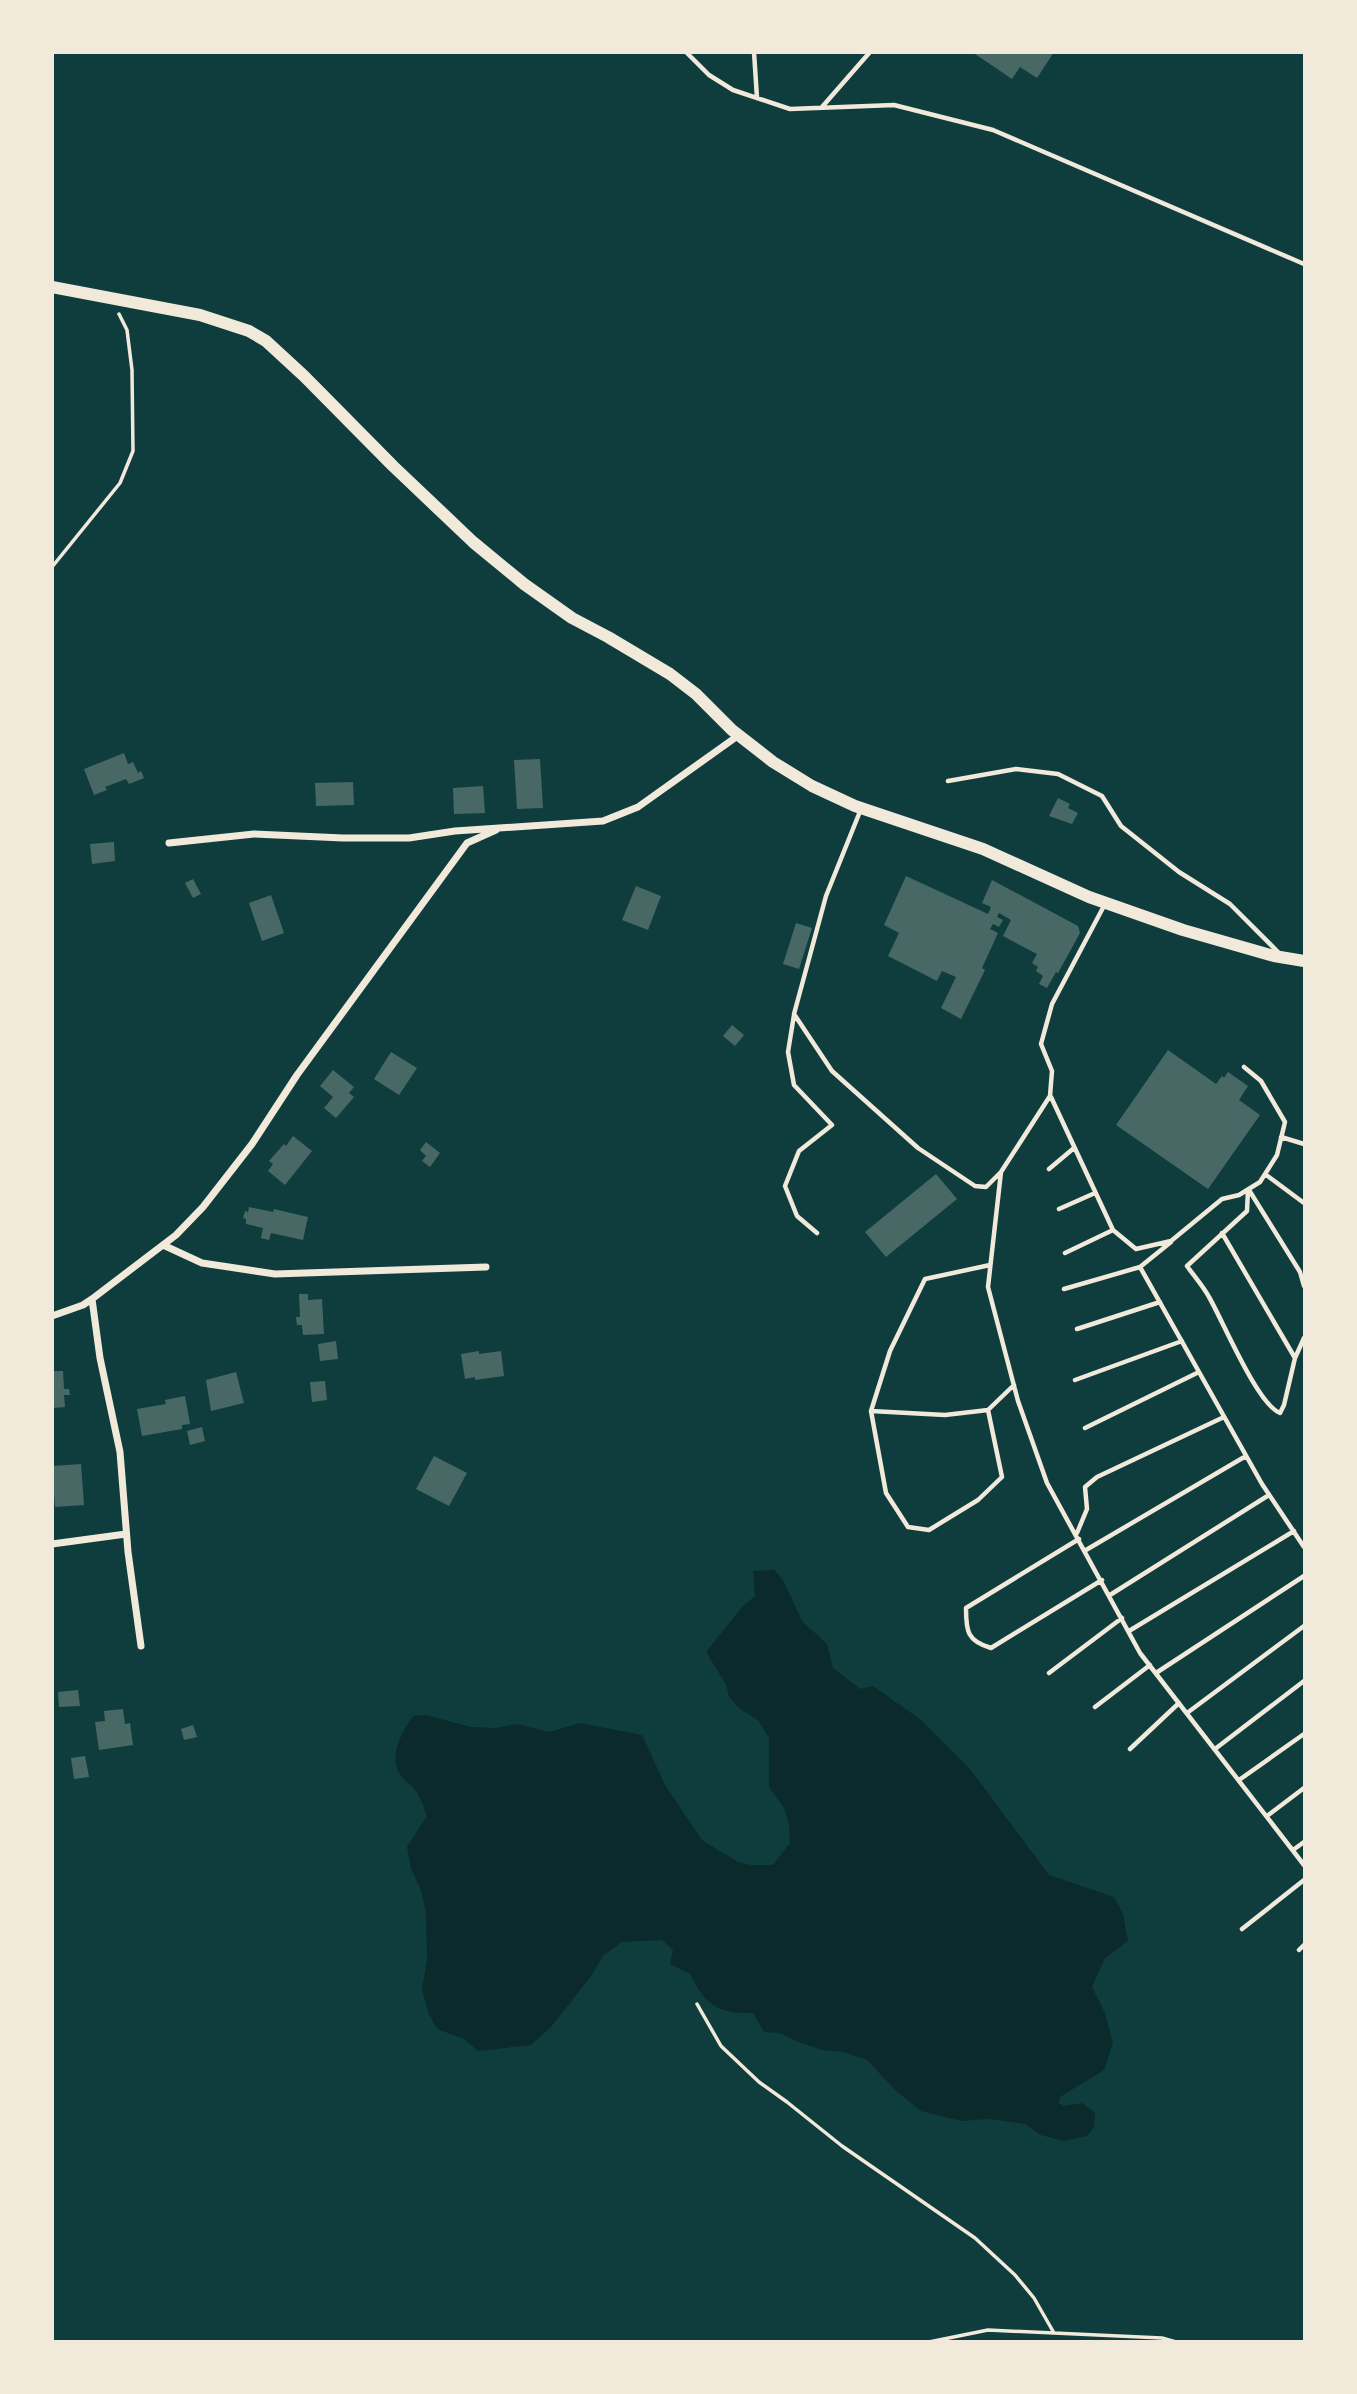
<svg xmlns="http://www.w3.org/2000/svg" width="1357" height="2394" font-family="Jost,sans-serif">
	<rect width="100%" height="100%" fill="#0f3d3e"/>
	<path fill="#0a2a2b" d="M774 1570 783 1580 802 1621 827 1644 833 1668 860 1689 873 1686 921 1720 970 1769 1049 1875 1114 1897 1123 1914 1128 1941 1105 1958 1092 1987 1105 2013 1113 2043 1104 2070 1060 2097 1059 2103 1063 2106 1082 2103 1095 2113 1094 2127 1087 2136 1063 2141 1041 2135 1025 2124 988 2119 961 2121 921 2111 896 2091 867 2060 844 2052 822 2050 796 2041 780 2033 764 2032 753 2013C718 2014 705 2005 690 1974L670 1964 673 1950 662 1940 622 1942 603 1956 591 1976 551 2027 531 2045 478 2051 464 2039 437 2029 428 2012 422 1989 427 1960 426 1913 421 1891 411 1868 407 1847 427 1816C424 1808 421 1798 415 1790 412 1785 407 1783 403 1778 386 1759 401 1734 413 1716L426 1715 471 1727 495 1728 517 1724 549 1732 580 1723 642 1735 665 1785 702 1840 738 1862 751 1865H773L790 1843 789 1825 784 1808 769 1787V1738L758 1720 740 1709 729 1697 726 1684 706 1652 742 1607 755 1596 753 1571Z"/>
	<path fill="#486865" d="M972 52H1054L1037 78 1020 67 1012 79Z
		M124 753 128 764 133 762 138 773 141 771 144 778 129 784 126 779 105 787 107 790 94 795 84 769Z
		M540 759 543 808 517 809 514 760Z
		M353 782 354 805 316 806 315 783Z
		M483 786 485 813 454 814 453 788Z
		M1058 798 1070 804 1068 808 1078 813 1072 824 1049 816Z
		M114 842 115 861 92 864 90 844Z
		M906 876 988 914 991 907 982 903 992 880 1078 926 1080 933 1058 973 1056 972 1047 988 1039 984 1043 976 1036 971 1038 967 1032 963 1037 954 1003 936 1011 920 999 913 997 917 1003 920 999 927 993 924 990 929 998 933 982 968 985 970 961 1019 941 1008 956 977 942 971 937 981 888 956 899 933 884 925Z
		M193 879 201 894 193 898 185 883Z
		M636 886 661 896 648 930 622 920Z
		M271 895 284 933 262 941 249 903Z
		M796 923 812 928 799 969 783 964Z
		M732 1025 744 1035 735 1046 723 1036Z
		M1168 1050 1216 1084 1222 1076 1224 1078 1228 1072 1248 1086 1239 1100 1260 1115 1208 1189 1116 1125Z
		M391 1052 417 1068 399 1095 374 1079Z
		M333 1070 354 1087 349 1093 354 1097 336 1118 324 1108 333 1097 320 1086Z
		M293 1136 312 1151 285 1185 268 1171 273 1164 269 1161 284 1144 286 1146Z
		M426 1142 440 1153 430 1167 422 1161 426 1156 420 1150Z
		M936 1174 957 1199 886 1257 865 1232Z
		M249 1207 273 1212 274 1209 308 1217 303 1240 271 1233 269 1240 261 1238 263 1228 246 1224V1219L243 1218 245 1211 248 1212Z
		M299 1294H308V1300L322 1299 324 1334 303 1335 302 1325H297L296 1317H300Z
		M336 1341 338 1359 320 1361 318 1344Z
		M479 1351V1354L501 1351 504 1376 475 1380V1377L465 1379 461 1354Z
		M52 1371H63L64 1389H69L70 1395H64L65 1407 52 1408Z
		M236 1372 244 1403 211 1411 206 1380Z
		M325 1381 327 1400 312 1402 310 1382Z
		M185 1396 190 1424 182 1425V1429L142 1436 137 1409 166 1404 165 1400Z
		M202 1427 205 1441 190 1445 187 1431Z
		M434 1456 467 1473 449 1506 416 1489Z
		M81 1464 84 1505 55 1507 52 1466Z
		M78 1690 80 1706 59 1707 58 1692Z
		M123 1709 125 1724 130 1723 133 1745 99 1750 95 1722 105 1721 104 1711Z
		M193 1725 197 1737 184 1740 181 1729Z
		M85 1756 89 1777 74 1779 71 1758Z"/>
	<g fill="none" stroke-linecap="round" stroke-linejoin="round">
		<path stroke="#f1e9da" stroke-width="3.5" d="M52 567 120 483 133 451 132 370 127 330 119 314
			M697 2004 721 2046 759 2082 787 2102 842 2146 975 2238 1015 2275 1034 2298 1054 2333
			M929 2342 988 2330 1162 2338 1176 2342"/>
		<path stroke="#f1e9da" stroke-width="4.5" d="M686 52 709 75 733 90 790 109 894 105 993 130 1304 264
			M754 52 757 98
			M822 107 870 52
			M948 781 1016 769 1058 774 1102 796 1121 826 1179 872 1230 904 1278 952
			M861 809 826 896 794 1014 832 1071 918 1148 975 1186 986 1187 1001 1172 1050 1096 1052 1071 1041 1044 1052 1004 1105 904
			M794 1015 788 1052 794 1085 832 1125 799 1151 785 1186 797 1216 817 1233
			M1051 1097 1113 1230 1136 1249 1171 1241 1222 1199 1239 1195 1260 1182 1277 1155 1285 1122 1261 1081 1244 1067
			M1281 1137 1304 1144
			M1049 1169 1074 1148
			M1001 1172 988 1287 1018 1401 1047 1483 1140 1653 1304 1865
			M1265 1174 1304 1203
			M1248 1190 1247 1211 1187 1266C1194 1276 1203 1286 1209 1297 1223 1321 1257 1404 1280 1413L1284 1405 1295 1358 1304 1338
			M1249 1190 1300 1272 1304 1286
			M1059 1209 1095 1193
			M1222 1233 1295 1358
			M1065 1253 1113 1230
			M990 1265 925 1279 890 1351 871 1411 886 1493 908 1527 929 1530 978 1500 1002 1477 988 1410 1014 1385
			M1140 1267 1262 1484 1304 1547
			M1064 1289 1140 1267 1171 1242
			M1077 1329 1160 1302
			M1075 1380 1182 1341
			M871 1411 945 1415 988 1410
			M1085 1428 1199 1372
			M1077 1533 1087 1509 1085 1487 1097 1477 1224 1417
			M1079 1539 966 1608C966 1631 967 1641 991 1648L1102 1580
			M1086 1550 1246 1456
			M1110 1595 1269 1495
			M1129 1631 1294 1531
			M1049 1673 1122 1618
			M1156 1673 1304 1576
			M1095 1707 1150 1665
			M1187 1713 1304 1626
			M1130 1749 1179 1703
			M1215 1749 1304 1681
			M1239 1780 1304 1734
			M1267 1816 1304 1788
			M1293 1850 1304 1842
			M1242 1929 1304 1880
			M1299 1950 1304 1945"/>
		<path stroke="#f1e9da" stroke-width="7" d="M169 843 254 834 343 838H409L455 831 603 821 638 807 739 735
			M163 1245 202 1263 275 1274 486 1267
			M92 1299 100 1358 120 1452 128 1552 141 1646
			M52 1316 83 1305 92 1299 176 1235 203 1207 252 1144 297 1075 467 843 496 830
			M52 1544 126 1534"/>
		<path stroke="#f1e9da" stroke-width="12" d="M52 287 200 315 249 331 266 341 304 376 393 466 473 542 524 584 572 618 608 637 670 674 696 694 732 730 773 762 812 786 855 806 983 849 1089 897 1183 930 1274 956 1304 961"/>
	</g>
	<rect width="1357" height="2394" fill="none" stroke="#f1e9da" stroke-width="108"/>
</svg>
